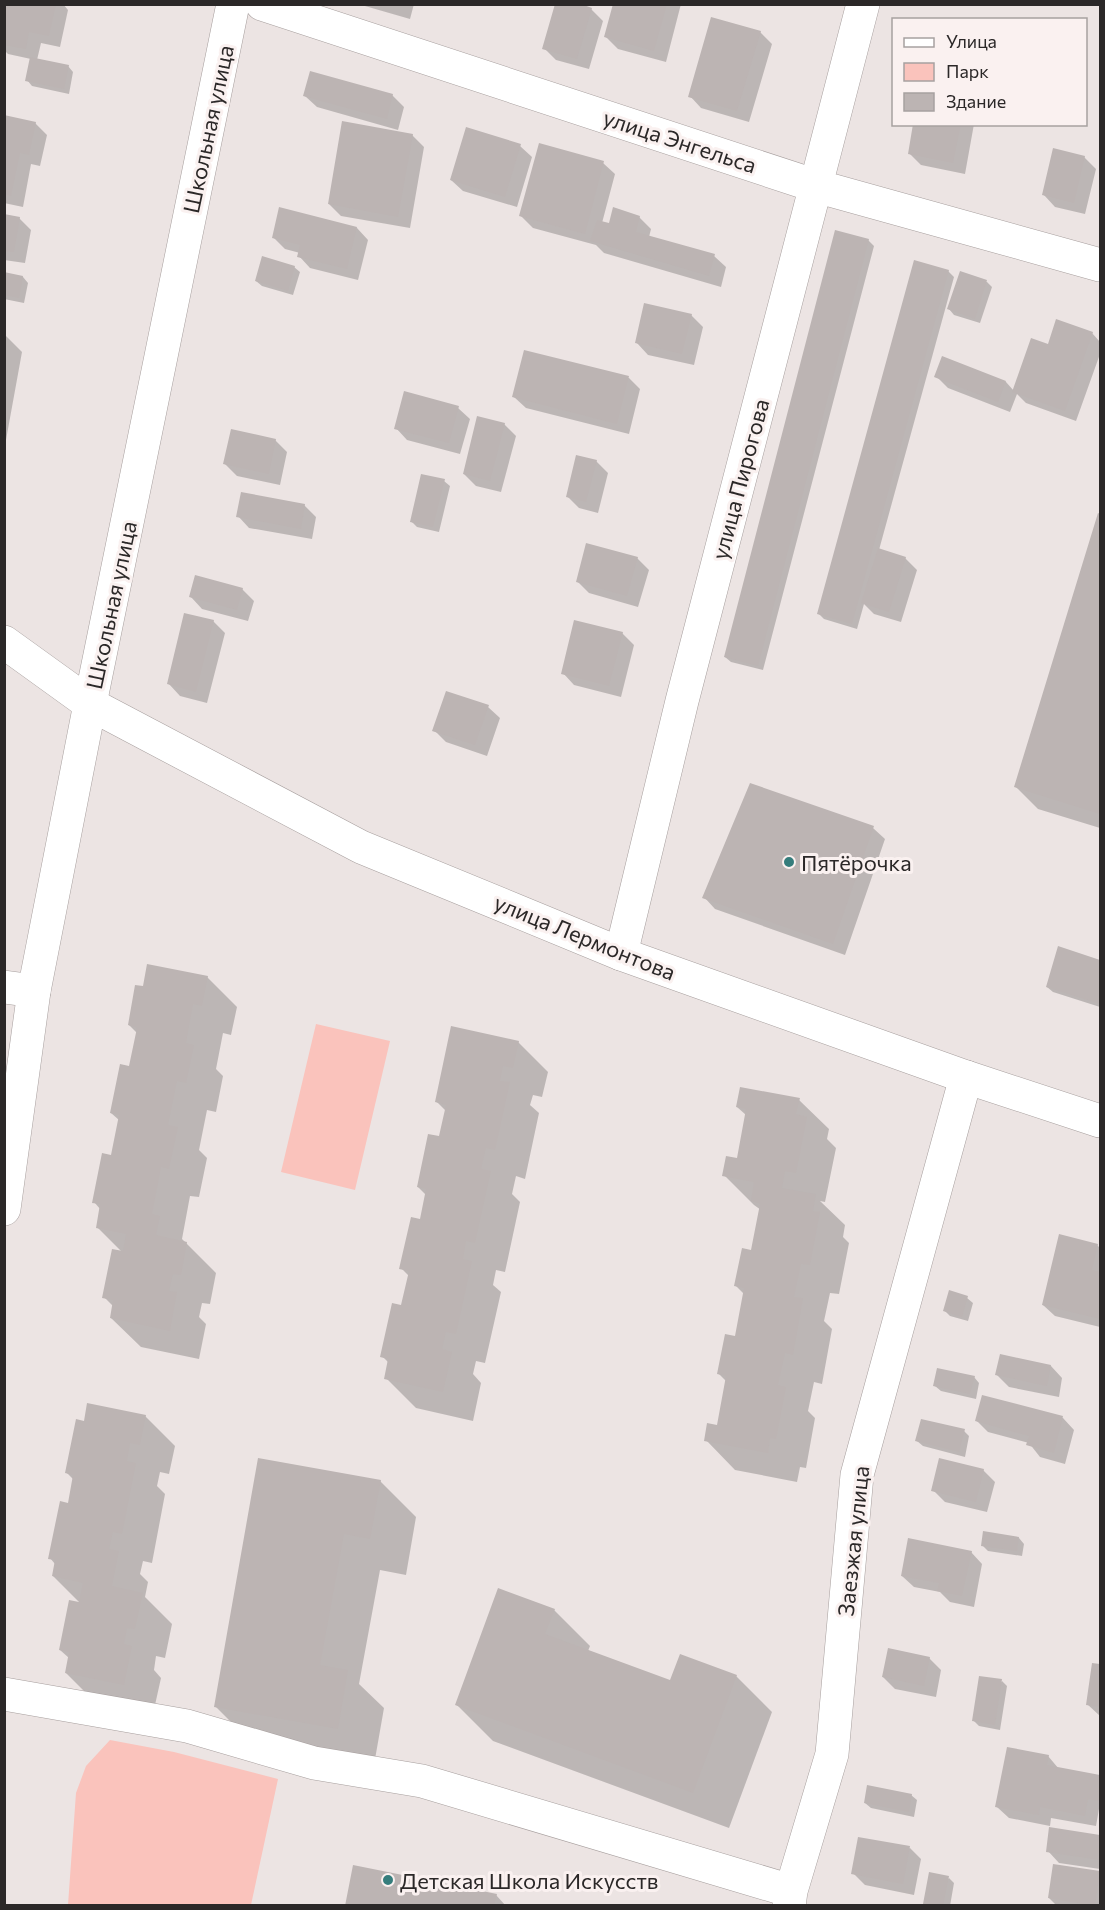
<svg xmlns="http://www.w3.org/2000/svg" width="1105" height="1910" font-family="Commissioner,sans-serif">
	<rect width="100%" height="100%" fill="#ece4e3"/>
	<path fill="#fac3bc" d="M316 1024 390 1041 355 1190 281 1172Z
		M110 1740 174 1752 278 1779 251 1905H68L76 1793 86 1766Z"/>
	<path fill="#0003" d="M5 4H63L68 10 60 47 41 43 37 60 68 66 73 72 69 94 32 86 27 80 31 59 8 54 4 50Z
		M358 4H414L410 19Z
		M615 4H681L666 62 618 49 606 37Z
		M591 9 603 21 589 69 556 60 544 48Z
		M760 32 772 44 749 122 701 108 690 96Z
		M392 95 404 107 398 130 317 107 305 96Z
		M4 117 35 123 47 135 40 166 31 164 23 207 4 203Z
		M915 124H974L965 174 921 165 909 153Z
		M412 135 424 147 410 228 341 216 329 204Z
		M520 146 532 157 517 207 463 191 451 180Z
		M1084 157 1096 169 1085 214 1055 207 1044 195Z
		M603 163 615 174 602 223 610 225 639 217 651 229 649 237 714 256 726 267 721 287 604 253 596 245 533 228 521 216Z
		M4 216 19 218 31 230 25 263 4 260Z
		M357 228 368 240 358 280 310 268 299 256 300 253 285 249 273 237Z
		M868 240 874 246 763 670 731 662 725 657Z
		M294 267 300 272 293 295 262 286 256 281Z
		M948 271 954 277 879 550 905 558 917 570 901 622 874 614 864 604 857 629 824 619 819 614Z
		M961 273 987 282 992 287 980 323 954 315 949 309Z
		M4 274 23 277 28 283 24 303 4 299Z
		M691 315 703 327 694 365 648 355 637 343Z
		M1092 333 1100 342V354L1076 421 1026 403 1017 394 1010 412 948 388 936 376 1006 382 1014 391 1049 346Z
		M4 334 22 352 4 451Z
		M525 352 629 378 640 389 629 434 526 408 514 397Z
		M458 408 470 419 460 454 407 440 396 428Z
		M504 424 516 436 501 492 476 486 464 474Z
		M275 440 287 452 280 485 237 476 225 464Z
		M596 461 608 473 598 513 579 508 567 496Z
		M444 481 450 486 439 532 417 527 411 521Z
		M304 505 316 517 312 539 249 528 238 516Z
		M1099 515 1100 516V828L1038 809 1016 787Z
		M637 558 649 570 638 607 589 593 578 582Z
		M242 589 254 601 248 621 202 609 191 597Z
		M213 621 225 633 207 703 180 696 169 684Z
		M622 633 634 645 621 697 574 685 563 673Z
		M488 707 500 718 487 756 446 742 434 730Z
		M873 828 885 839 845 955 715 909 704 897Z
		M1059 948 1100 961V1007L1053 992 1047 987Z
		M207 977 237 1007 231 1035 223 1033 216 1069 223 1076 216 1112 207 1110 199 1150 207 1158 199 1197 190 1196 182 1239 216 1273 210 1304 202 1303 199 1317 206 1324 199 1359 141 1347 111 1318 113 1306 104 1297 122 1252 98 1228 101 1210 94 1202 112 1157 119 1120 111 1113 130 1068 137 1033 129 1025 144 988Z
		M518 1042 548 1072 542 1097 533 1095 530 1105 539 1113 525 1179 516 1176 512 1194 520 1202 505 1272 496 1270 493 1285 501 1292 485 1363 476 1361 473 1374 481 1383 473 1421 416 1408 386 1378 389 1363 382 1356 402 1307 409 1276 401 1268 421 1221 426 1195 418 1187 440 1137 446 1111 437 1102Z
		M799 1100 829 1129 827 1139 836 1148 825 1202 820 1201 845 1225 843 1237 849 1243 839 1294 830 1293 824 1321 832 1329 822 1384 814 1382 808 1411 815 1418 806 1468 800 1467 797 1482 735 1470 706 1440 718 1427 726 1381 719 1374 736 1338 744 1294 736 1286 753 1252 761 1210 754 1205 724 1175 738 1160 746 1115 737 1107Z
		M1097 1245 1100 1248V1327L1055 1316 1043 1305Z
		M967 1298 973 1303 968 1321 950 1316 945 1311Z
		M1051 1366 1062 1378 1059 1397 1009 1387 997 1375Z
		M974 1377 979 1383 976 1399 941 1391 935 1386Z
		M983 1397 1063 1418 1074 1430 1065 1464 1040 1457 1029 1443 988 1432 976 1420Z
		M145 1416 175 1446 169 1474 160 1472 157 1486 165 1494 152 1563 143 1561 140 1574 148 1582 145 1597 172 1624 165 1658 156 1656 154 1670 161 1678 153 1714 96 1703 66 1673 69 1658 60 1650 82 1605 53 1576 55 1564 50 1558 69 1505 74 1480 67 1473 85 1423Z
		M964 1431 969 1436 965 1457 923 1446 917 1441Z
		M983 1470 995 1482 987 1512 945 1502 933 1490Z
		M380 1481 416 1517 406 1575 380 1570 359 1684 384 1708 374 1765 252 1743 216 1707Z
		M1019 1538 1024 1544 1022 1556 988 1551 983 1546Z
		M971 1552 982 1564 974 1607 950 1602 940 1592 914 1587 902 1576Z
		M554 1610 590 1646 588 1651 671 1682 736 1676 772 1712 729 1828 493 1741 457 1705Z
		M929 1658 941 1670 936 1697 895 1689 883 1677Z
		M1093 1665 1100 1666V1716L1087 1704Z
		M1002 1681 1007 1686 1000 1730 979 1726 973 1720Z
		M1048 1756 1059 1769 1100 1777V1810L1099 1809 1096 1826 1051 1818 1050 1826 1009 1818 997 1807Z
		M911 1795 917 1800 914 1817 871 1808 865 1803Z
		M1051 1829 1100 1837V1869L1059 1863 1048 1851Z
		M910 1848 921 1859 914 1895 865 1885 853 1873Z
		M1054 1866 1100 1873V1906H1057L1049 1898Z
		M949 1878 954 1883 950 1906H926L924 1903Z
		M496 1895 506 1906H347Z"/>
	<path fill="#bcb4b3" d="M4 4H56L49 36 29 32 26 49 4 45Z
		M555 4H581L592 8 577 59 542 49Z
		M613 4H667L654 51 604 37Z
		M711 17 761 31 737 111 688 97Z
		M30 57 69 65 64 89 25 81Z
		M310 71 393 94 387 119 303 96Z
		M4 115 36 122 29 155 20 153 11 196 4 194Z
		M342 121 413 134 398 217 328 204Z
		M913 124H961L953 163 908 154Z
		M466 127 521 144 505 197 450 180Z
		M539 143 604 161 585 234 519 216Z
		M1053 148 1085 156 1074 203 1042 195Z
		M279 207 357 227 347 269 297 257 300 245 272 238Z
		M613 207 640 216 636 232 715 254 709 276 590 241 597 220 609 223Z
		M4 214 20 217 14 252 4 251Z
		M835 230 869 239 758 666 724 657Z
		M262 256 295 266 288 291 255 281Z
		M914 260 949 270 852 624 817 614Z
		M960 271 987 280 975 319 947 309Z
		M4 272 23 276 19 298 4 295Z
		M644 303 692 314 682 354 635 343Z
		M1056 319 1093 332 1065 411 1012 392 1031 338 1048 344Z
		M524 350 629 376 617 424 512 397Z
		M942 356 1006 381 998 402 934 377Z
		M404 391 459 406 449 443 394 429Z
		M477 416 505 423 490 481 463 474Z
		M231 429 276 439 269 474 223 464Z
		M576 455 597 460 586 502 566 497Z
		M421 474 445 479 433 527 410 522Z
		M241 492 305 504 301 529 236 517Z
		M1098 513 1100 514V814L1014 787Z
		M586 543 638 557 627 596 576 582Z
		M878 548 906 557 889 612 861 603Z
		M195 575 243 588 237 610 189 597Z
		M184 613 214 620 196 692 167 684Z
		M574 620 623 632 609 686 561 674Z
		M446 691 489 705 475 745 432 731Z
		M750 783 874 826 833 944 702 898Z
		M1058 946 1100 960V1004L1046 987Z
		M147 964 208 976 202 1006 193 1004 186 1043 194 1045 186 1083 177 1081 168 1125 178 1127 169 1169 161 1167 152 1214 160 1216 156 1235 187 1242 181 1275 173 1274 169 1291 177 1292 170 1331 110 1318 113 1300 102 1298 112 1249 123 1251 126 1234 96 1228 100 1204 92 1203 102 1153 111 1155 119 1115 110 1113 120 1064 129 1066 137 1028 128 1025 135 985 143 986Z
		M451 1026 519 1041 513 1068 503 1066 500 1081 510 1082 495 1150 486 1148 481 1169 491 1171 475 1243 466 1241 463 1259 472 1261 456 1334 446 1332 442 1349 452 1352 443 1392 384 1379 388 1359 380 1357 392 1303 401 1305 409 1271 399 1269 411 1217 420 1219 426 1189 417 1187 428 1134 439 1136 446 1105 435 1102Z
		M740 1087 800 1098 796 1114 807 1117 796 1173 785 1171 782 1188 816 1194 813 1211 820 1212 810 1265 801 1264 794 1297 803 1298 793 1355 785 1353 778 1385 786 1387 776 1439 770 1438 768 1453 704 1441 707 1423 717 1425 726 1376 717 1374 725 1334 735 1336 744 1288 734 1286 742 1248 751 1250 760 1204 751 1201 754 1182 722 1176 726 1156 737 1158 746 1109 736 1107Z
		M1059 1234 1098 1244 1092 1270 1100 1272V1319L1042 1305Z
		M949 1290 968 1296 962 1317 943 1311Z
		M1000 1354 1051 1365 1047 1386 995 1375Z
		M937 1368 975 1376 970 1394 933 1386Z
		M982 1395 1063 1416 1054 1453 1026 1445 1029 1436 975 1421Z
		M87 1403 146 1415 140 1445 130 1443 127 1461 136 1463 122 1534 113 1532 109 1549 119 1551 112 1586 143 1593 135 1629 127 1628 124 1644 132 1646 124 1685 65 1673 69 1652 59 1650 69 1600 79 1602 83 1583 52 1576 55 1560 48 1559 60 1501 68 1503 73 1475 65 1473 76 1419 84 1421Z
		M921 1419 965 1429 959 1452 915 1441Z
		M258 1458 381 1480 370 1539 344 1534 320 1665 348 1670 338 1729 214 1707Z
		M939 1458 984 1469 976 1502 931 1491Z
		M983 1531 1019 1537 1017 1551 981 1546Z
		M908 1538 972 1551 962 1596 937 1591 939 1583 901 1576Z
		M498 1588 555 1609 545 1634 670 1680 680 1654 737 1675 693 1793 455 1705Z
		M888 1648 930 1657 924 1686 882 1677Z
		M1092 1663 1100 1664V1707L1086 1705Z
		M979 1676 1002 1679 995 1725 972 1721Z
		M1007 1747 1049 1755 1047 1765 1100 1775V1801L1088 1799 1085 1816 1040 1807 1039 1815 995 1807Z
		M867 1785 912 1794 909 1812 864 1803Z
		M1049 1827 1100 1835V1860L1046 1852Z
		M858 1837 910 1846 903 1884 851 1874Z
		M1053 1864 1100 1871 1095 1906 1048 1898Z
		M353 1865 497 1894 494 1906H345Z
		M929 1872 949 1876 943 1906 923 1904Z"/>
	<g fill="none" stroke-linecap="round" stroke-linejoin="round">
		<defs>
			<path id="street" d="M262 4 816 186 1100 265
				M4 642 90 704 233 4
				M621 954 682 701 863 4
				M4 987 34 991
				M4 1694 187 1726 314 1763 422 1781 791 1891
				M789 1906 791 1891 832 1754 857 1475 966 1077"/>
			<path id="secondary" d="M4 1209 34 991 90 704 361 847 512 909 621 954 966 1077 1100 1121"/>
		</defs>
		<use href="#street" stroke="#a79f9e" stroke-width="34"/>
		<use href="#secondary" stroke="#a79f9e" stroke-width="34"/>
		<use href="#street" stroke="#fff" stroke-width="33"/>
		<use href="#secondary" stroke="#fff" stroke-width="33"/>
	</g>
	<g fill="#357d7c" stroke="#faf1f0" stroke-width="2">
		<circle cx="789" cy="862" r="6"/>
		<circle cx="388" cy="1880" r="6"/>
	</g>
	<g text-anchor="middle" dominant-baseline="central" stroke-width="6" stroke-linejoin="round" paint-order="stroke">
		<g font-size="22" fill="#2b2828" stroke="#faf1f0">
			<text transform="translate(208 129) rotate(-78)">Школьная улица</text>
			<text transform="translate(680 141) rotate(18)">улица Энгельса</text>
			<text transform="translate(740 479) rotate(-75)">улица Пирогова</text>
			<text transform="translate(111 605) rotate(-78)">Школьная улица</text>
			<text transform="translate(585 937) rotate(22)">улица Лермонтова</text>
			<text transform="translate(853 1541) rotate(-84)">Заезжая улица</text>
		</g>
		<g font-size="22" fill="#2b2828" stroke="#faf1f0" text-anchor="start">
			<text x="801" y="862">Пятёрочка</text>
			<text x="400" y="1880">Детская Школа Искусств</text>
		</g>
	</g>
	<rect width="1105" height="1910" fill="none" stroke="#2b2828" stroke-width="12"/>
	<rect x="892" y="18" width="195" height="108" fill="#faf1f0" stroke="#a7a1a0" stroke-width="1.5"/>
	<rect x="904" y="38" width="30" height="9" fill="#ffffff" stroke="#a7a1a0" stroke-width="1.5"/>
	<text x="946" y="48" font-size="18" fill="#2b2828">Улица</text>
	<rect x="904" y="63" width="30" height="18" fill="#fac3bc" stroke="#a7a1a0" stroke-width="1.5"/>
	<text x="946" y="78" font-size="18" fill="#2b2828">Парк</text>
	<rect x="904" y="93" width="30" height="18" fill="#bcb4b3" stroke="#a7a1a0" stroke-width="1.5"/>
	<text x="946" y="108" font-size="18" fill="#2b2828">Здание</text>
</svg>
